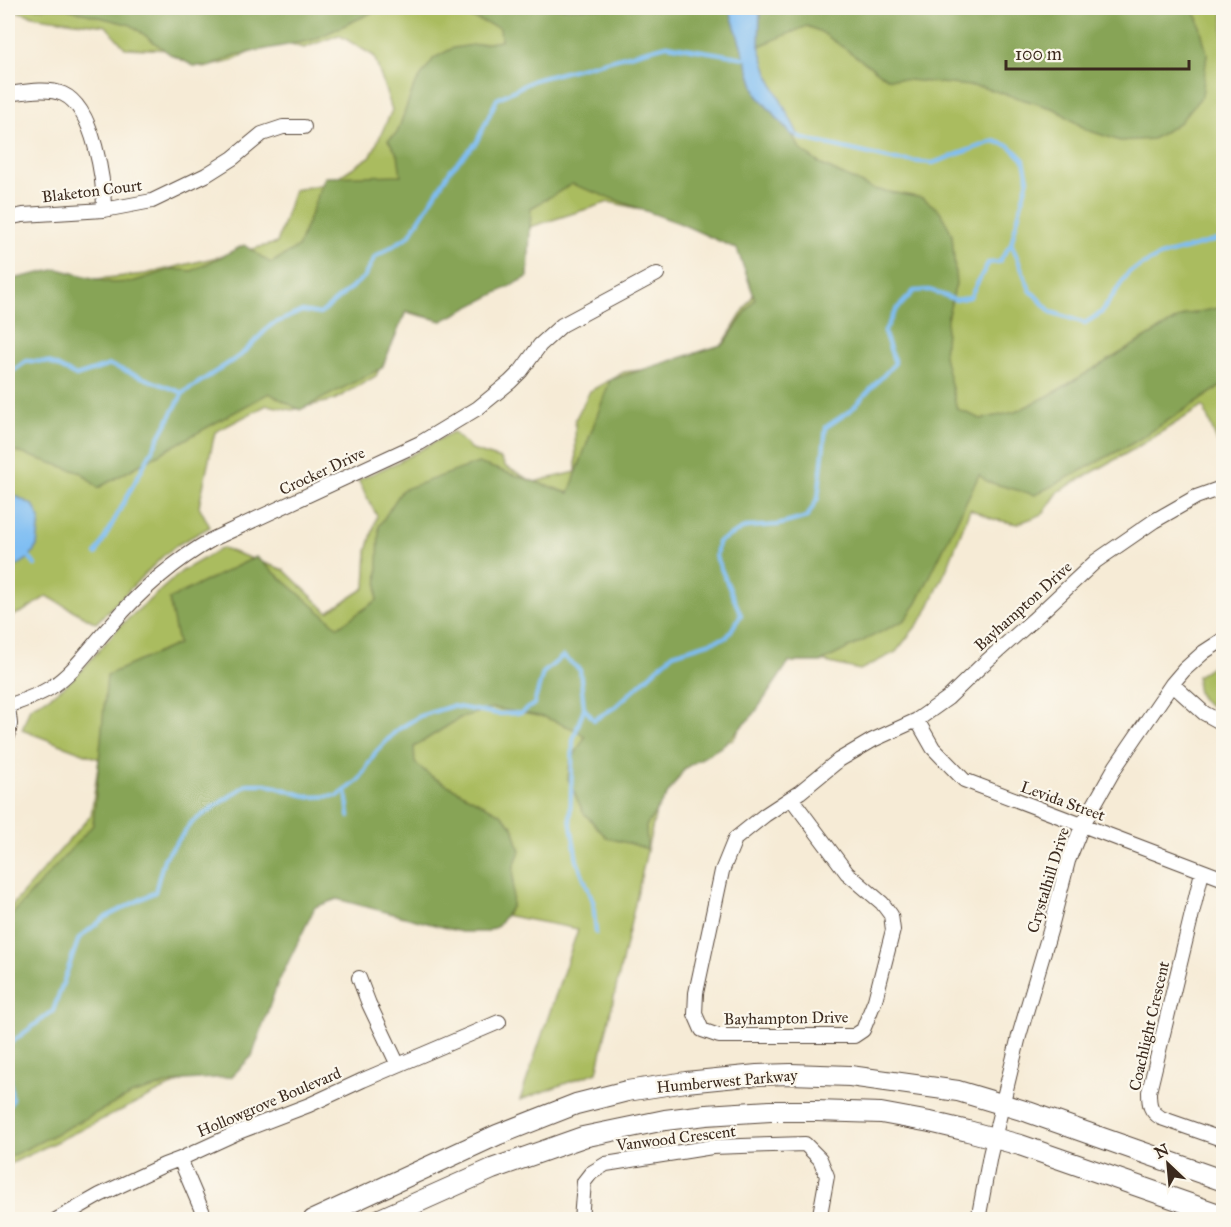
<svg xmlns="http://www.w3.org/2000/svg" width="1231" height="1227" font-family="'IM FELL Great Primer',serif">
	<rect width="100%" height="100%" fill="#fbf7ec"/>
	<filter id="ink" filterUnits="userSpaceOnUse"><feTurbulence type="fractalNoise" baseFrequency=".0167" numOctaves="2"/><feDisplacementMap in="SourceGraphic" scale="12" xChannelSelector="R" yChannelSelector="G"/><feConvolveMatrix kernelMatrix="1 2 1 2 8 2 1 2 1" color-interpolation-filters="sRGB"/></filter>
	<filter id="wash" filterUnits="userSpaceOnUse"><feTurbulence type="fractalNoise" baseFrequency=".008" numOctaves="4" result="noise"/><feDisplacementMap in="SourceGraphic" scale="24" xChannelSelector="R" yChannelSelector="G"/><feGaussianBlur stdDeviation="1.35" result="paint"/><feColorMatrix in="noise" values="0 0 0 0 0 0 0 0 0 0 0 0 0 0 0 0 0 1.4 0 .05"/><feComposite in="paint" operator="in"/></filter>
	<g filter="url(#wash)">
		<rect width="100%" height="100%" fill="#f6ebd6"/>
		<path fill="#aabc5f" stroke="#72733e" stroke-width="1.5" d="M8 8H1223V456L1203 406 1134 449 1059 491 1043 514 1017 524 993 519 970 509 948 566 925 615 896 652 860 670 799 656 771 670 751 711 733 740 688 757 656 811 597 1072 520 1100 578 929 310 878 184 1080 8 1165V910L91 815 99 759 22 730 30 707 46 699 66 685 82 670 120 626 182 571 222 548 284 570 328 612 365 588 367 551 377 516 358 480 398 462 453 432 472 450 501 459 506 467 534 482 576 472 575 420 590 391 624 372 682 365 717 354 766 274 733 230 609 202 527 228 442 321 406 312 376 376 334 400 292 410 267 405 215 432 199 506 210 527 177 545 162 557 96 623 47 596 22 612 8 617V288L145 274 277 243 294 190 329 183 371 156 392 110 374 56 339 35 304 48 274 41 232 61 204 68 172 50 125 48 106 26 37 17 8 9Z
			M1223 658V712C1204 704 1194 697 1197 676Z"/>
		<path fill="#87a456" stroke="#61673a" stroke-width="1.5" d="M63 8H404H392L371 13 313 40 236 55 211 66H194L170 54 131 25Z
			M415 8H729L757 95 792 135 801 150 822 165 873 189 923 198 940 211 952 234 956 284 947 319 944 356 957 409 981 419 1015 412 1048 396 1184 315 1223 307V385L1133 443 1035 495 988 482 979 475 917 603 905 620 821 662H789L754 714 721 747 685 768 646 826 647 849 632 844 607 838 583 812 568 779 570 762 585 737 576 730 544 717 493 708 460 718 414 747 415 763 431 776 501 814 513 827 520 851 514 866 512 906 498 926 486 932H461L337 899 315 907 277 985 252 1056 231 1077 184 1080 133 1094 16 1154 8 1157V919L93 825 107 675 178 644 169 599 256 557 338 627 377 600 379 526 402 490 478 463 569 493 610 380 724 344 755 299 737 249 679 223 572 184 531 208 528 277 442 321 406 311 382 368 300 410 269 393 98 488 82 473 8 449V280L58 269 112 283 132 282 173 269 192 271 244 245 271 263 298 247 325 177 401 175 398 155 388 140 397 133 414 86 434 58 453 48 501 41 500 28 469 17 433 14Z
			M760 8H1192L1198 18 1207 54 1202 96 1180 122 1153 139 1120 141 1087 130 1055 109 981 87 887 78 821 32 807 26 759 46Z"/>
		<path fill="#7fbef3" stroke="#5d7488" stroke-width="1.5" d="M729 8H760L759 46 769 77 800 138 792 135 757 95Z
			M8 493 18 497 34 506 40 519 37 546 29 558 8 572Z"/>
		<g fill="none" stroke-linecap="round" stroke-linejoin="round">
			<path stroke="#7fbef3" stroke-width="4" d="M1012 245 1030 290 1051 312 1085 323 1101 313 1129 272 1160 256 1224 238
				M8 374 27 361 49 362 76 376 110 365 183 393
				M96 554 183 393 241 355 271 325 302 311 320 314 364 277 375 257 409 236 451 169 476 143 497 99 534 80 667 45 751 59
				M28 555 35 565
				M584 708 594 720 615 707 673 654 727 637 741 615 716 557 718 542 746 527 778 525 807 517 818 498 826 427 850 411 895 363 884 332 896 310 914 291 930 290 956 300 970 297 988 263 999 262 1011 244 1028 179 1024 160 1010 146 994 141 933 163 896 160 800 138 799 136
				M346 790 349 816
				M8 1045 53 1011 79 938 104 918 155 892 164 859 192 822 248 784H266L309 797 338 796 359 780 375 753 397 730 420 716 452 706 498 714 521 713 534 704 543 673 563 656 580 670 584 708 573 740 570 819 577 861 593 901 596 933
				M8 1051 12 1101 8 1107"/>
		</g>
	</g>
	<g filter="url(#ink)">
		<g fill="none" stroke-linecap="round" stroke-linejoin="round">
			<defs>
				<path id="street" d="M8 94C24 92 47 87 63 94 94 108 104 180 104 210
					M8 218 23 215 104 210 152 201 206 175 233 158 262 134 283 127H304
					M1172 684 1204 713 1224 724
					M8 706C22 701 37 696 50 688 75 672 91 646 111 625 140 591 174 561 213 539L420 443 478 408 510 382 521 371 540 345 562 325 657 274
					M917 720 933 748 964 780 1224 879
					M8 736 10 724 8 706
					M791 798 847 873 882 903 891 915 893 930 875 1000 863 1030 854 1036H719L702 1030 695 1014 696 993 722 871 735 839 765 815 800 792 839 760 873 740 917 720 948 698 979 668 1033 620 1096 561 1154 521 1196 497 1224 487
					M1202 872 1149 1092C1149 1105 1150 1111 1161 1118L1224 1140
					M359 978 369 1004 398 1065
					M180 1159 206 1220
					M56 1220 100 1195 164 1165 180 1159 241 1131 309 1105 363 1080 499 1022
					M581 1220 584 1182 591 1173 606 1164 712 1147 805 1144 820 1159 827 1176 819 1220
					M978 1220 990 1155 1019 1036 1050 931 1068 861 1082 826 1116 766 1172 684 1184 670 1204 652 1224 639"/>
				<path id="secondary" d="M313 1220 497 1135 576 1104 627 1091 686 1082 757 1075 791 1074 850 1076 958 1091 1028 1112 1224 1181
					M378 1220 492 1169 583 1137 665 1120 706 1115 770 1111H815L881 1113 930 1122 968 1131 1020 1145 1224 1216"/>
			</defs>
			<use href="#street" stroke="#57473a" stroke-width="16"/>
			<use href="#secondary" stroke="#57473a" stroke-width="22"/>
			<use href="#street" stroke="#fff" stroke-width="14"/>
			<use href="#secondary" stroke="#fff" stroke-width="20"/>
		</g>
	</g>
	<g text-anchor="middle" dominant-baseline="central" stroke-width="4.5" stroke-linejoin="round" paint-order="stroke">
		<g font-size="16" fill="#3b2a1e" stroke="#fbf7ec">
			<text transform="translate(92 191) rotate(-7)">Blaketon Court</text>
			<text transform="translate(322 471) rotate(-25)">Crocker Drive</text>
			<text transform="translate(1023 606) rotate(-42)">Bayhampton Drive</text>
			<text transform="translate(1063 801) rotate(20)">Levida Street</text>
			<text transform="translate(1048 880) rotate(-73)">Crystalhill Drive</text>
			<text transform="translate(786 1018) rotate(-1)">Bayhampton Drive</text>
			<text transform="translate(1149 1026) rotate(-77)">Coachlight Crescent</text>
			<text transform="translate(727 1081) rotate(-5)">Humberwest Parkway</text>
			<text transform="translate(269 1102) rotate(-23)">Hollowgrove Boulevard</text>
			<text transform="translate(676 1138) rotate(-7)">Vanwood Crescent</text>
		</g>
	</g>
	<rect width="1231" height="1227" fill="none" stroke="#fbf7ec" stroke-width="30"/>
	<g transform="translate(1168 1164) rotate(334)" stroke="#fbf7ec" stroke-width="4.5" paint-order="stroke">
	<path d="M0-4.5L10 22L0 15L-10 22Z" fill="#3b2a1e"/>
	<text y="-9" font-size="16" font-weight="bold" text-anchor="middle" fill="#3b2a1e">N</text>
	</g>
	<path d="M1006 60v9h183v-9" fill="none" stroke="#3b2a1e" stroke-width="3"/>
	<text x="1015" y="60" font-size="18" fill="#3b2a1e" stroke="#fbf7ec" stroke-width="4.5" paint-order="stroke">100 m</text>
</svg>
